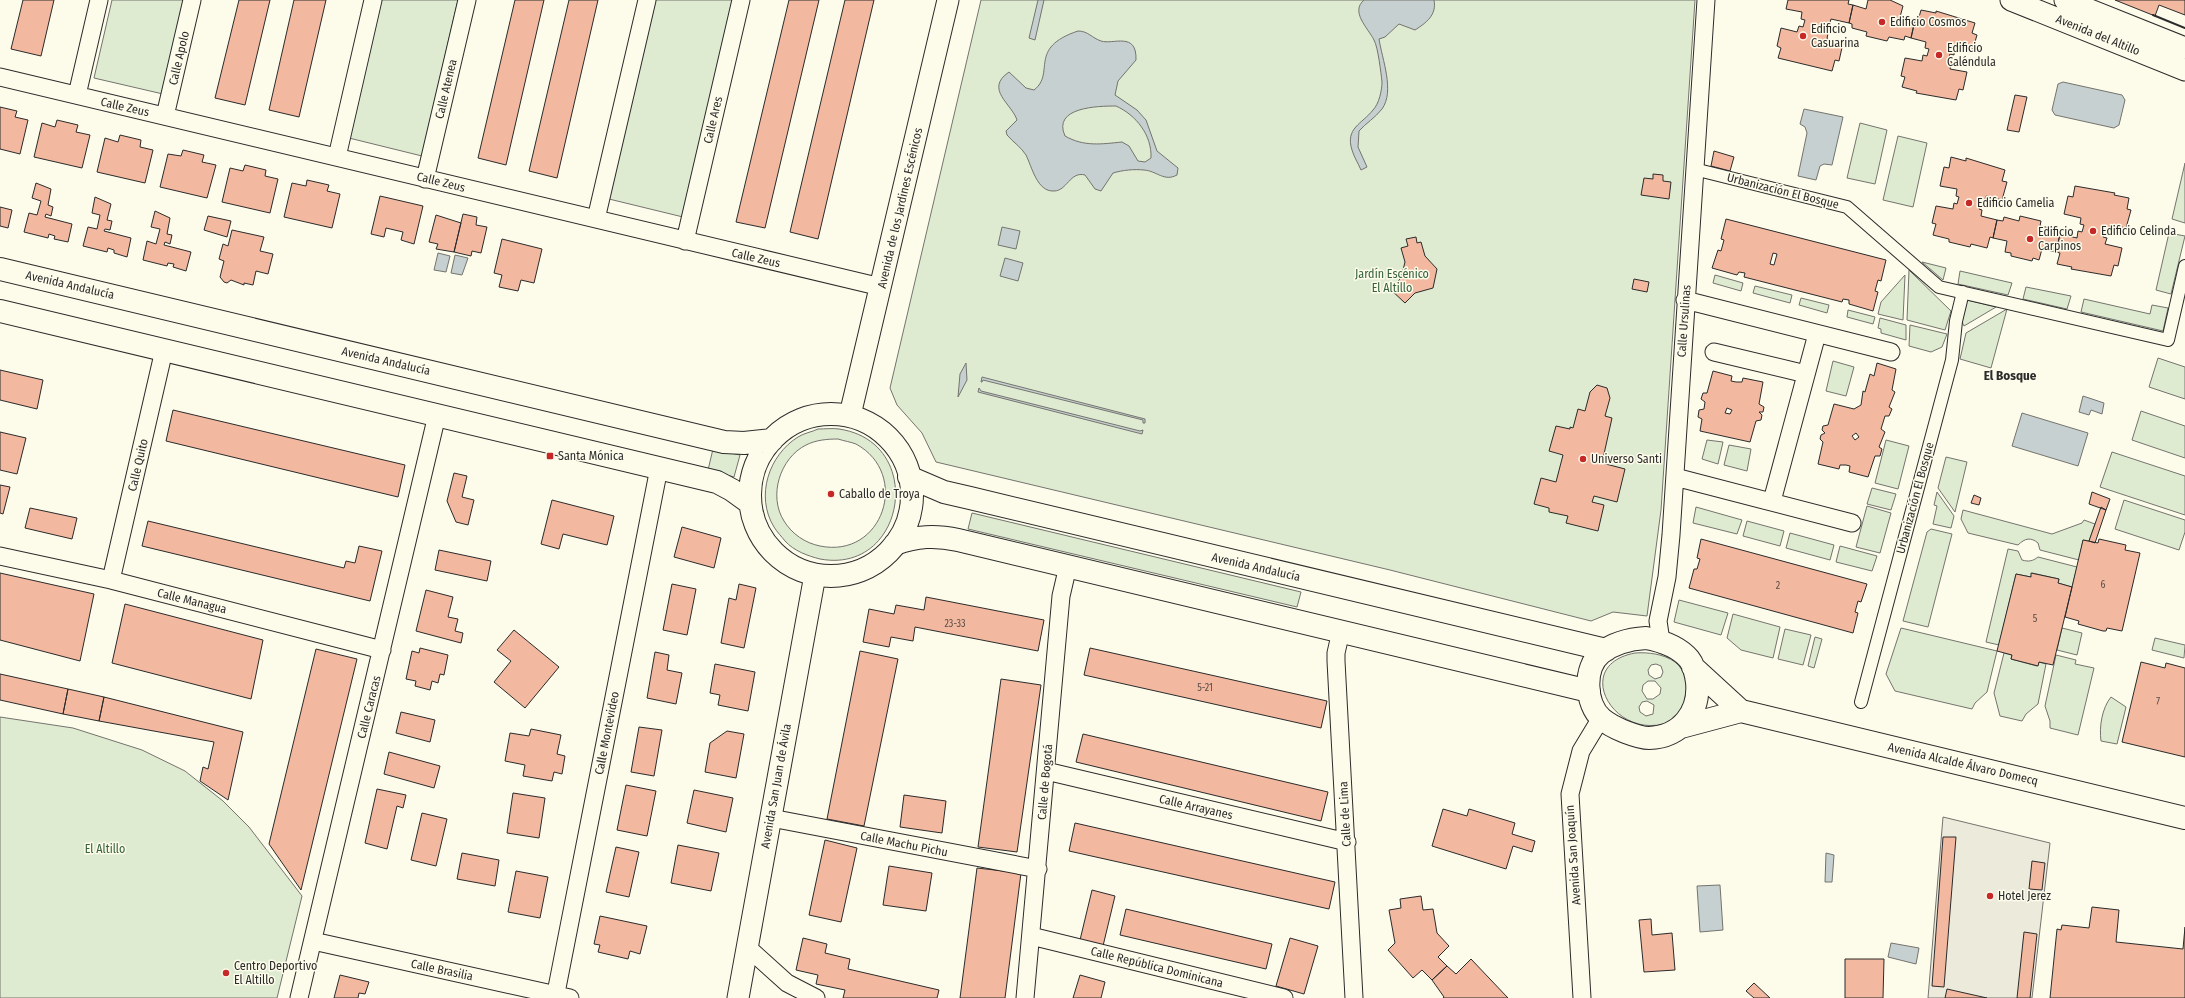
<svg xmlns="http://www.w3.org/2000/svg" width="2185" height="998" font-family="'Fira Sans Condensed',sans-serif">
	<rect width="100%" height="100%" fill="#fdfbea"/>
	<path fill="#deebd1" stroke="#74746e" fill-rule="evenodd" d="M112 0H185L163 94 94 78Z
		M381 0H458L422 156 349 138Z
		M655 0H734L683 217 609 199Z
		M981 0H1695L1661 510 1647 616 1613 612 1591 621 1390 570 936 462 922 433 897 405 890 388Z
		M1860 123 1887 130 1875 184 1847 178Z
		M1898 136 1927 143 1913 207 1883 200Z
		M2185 163V223L2172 219Z
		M2169 233 2185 236 2171 294 2156 290Z
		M1922 262 1946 268 1943 280Z
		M1909 270 1951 311 1945 330 1907 320Z
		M1960 271 2012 283 2008 295 1958 284Z
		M1715 275 1743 283 1741 291 1713 283Z
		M1905 275 1903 320 1878 314 1881 302Z
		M1755 286 1792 295 1790 303 1753 293Z
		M2026 287 2071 296 2067 309 2023 299Z
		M1801 298 1829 305 1827 313 1799 305Z
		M2084 299 2150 314 2152 305 2168 308 2163 331 2081 312Z
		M1967 300 1996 307 1964 326 1962 322Z
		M2007 309 1991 368 1960 359 1966 333Z
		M1848 310 1875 317 1873 324 1847 317Z
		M1880 318 1906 325V340L1881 333V329L1878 328Z
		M1910 325 1947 334 1942 347 1931 352 1909 346Z
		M2158 358 2185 367V399L2149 387Z
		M1833 361 1854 367 1846 396 1826 391Z
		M2141 411 2185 426V458L2132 440Z
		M818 429C825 429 833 428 839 429 927 442 906 575 820 559 808 556 794 551 785 541 782 537 777 532 774 527 755 496 769 455 798 437 804 433 812 432 818 429ZM838 439C844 441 851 442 856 444 911 474 883 559 820 546 805 543 792 534 784 521 768 496 780 458 806 445 816 440 827 439 838 439Z
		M1707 440 1723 442 1718 464 1702 459Z
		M1886 440 1909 446 1898 489 1875 483Z
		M1729 445 1751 449 1747 471 1724 465Z
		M713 449 740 455 734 477 708 470Z
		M2112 452 2185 476V515L2100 487Z
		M1946 457 1967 462 1955 512 1938 488Z
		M1872 488 1896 494 1891 510 1867 504Z
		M1937 492 1954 516 1951 528 1933 524 1937 506 1934 505Z
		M2124 500 2185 520V532L2179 550 2115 529Z
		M1867 506 1891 513 1880 553 1856 547Z
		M1696 507 1742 520 1737 534 1693 523Z
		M1963 510 2052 534 2082 523 2084 520 2095 524 2089 541 2083 540 2079 560 2040 550 2038 543C2031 537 2025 538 2018 545L1968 533 1961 519Z
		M972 513 1301 592 1297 607 968 529Z
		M1747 521 1784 531 1780 546 1743 536Z
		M1931 529 1952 534 1928 627 1903 621 1927 532Z
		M1790 533 1834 545 1830 560 1786 548Z
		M1840 546 1877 556 1872 571 1836 562Z
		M2008 549 2018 551 2022 560C2029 562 2033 561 2038 557L2077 567 2072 587 2058 583 2059 579 2032 573 2031 577 2016 574 1999 645 1986 642Z
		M1679 600 1728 613 1721 635 1674 622Z
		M1733 614 1780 627 1773 658 1741 650 1727 638Z
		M1901 628 1997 651 1987 692 1975 703 1972 709 1895 691 1886 674Z
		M2062 628 2082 633 2077 655 2057 650Z
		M1785 629 1811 635 1803 665 1778 659Z
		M1815 637 1822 639 1814 668 1808 666Z
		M2155 638 2185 645 2184 658 2152 650Z
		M1635 653C1648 652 1664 654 1675 662 1696 679 1688 717 1663 724 1612 737 1572 665 1635 653ZM1656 664 1661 666 1663 672 1661 677 1655 679 1649 675 1648 670 1651 665ZM1648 681H1655L1661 688 1660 694 1653 699H1647L1642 691 1643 685ZM1647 701 1654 705 1653 714 1646 716 1640 712 1639 707 1642 702Z
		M2004 653 2012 655 2011 659 2037 666 2039 662 2046 664 2038 704 2026 714 2022 721 2000 716 1994 693Z
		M2056 655 2076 660 2075 664 2094 668 2078 735 2050 728V721L2045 706Z
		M2111 697 2126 707 2117 744 2101 741C2099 727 2102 708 2111 697Z
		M0 717 73 728 142 750 185 771 223 801 249 827 302 896 277 998H0Z"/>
	<path fill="#eceadb" stroke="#74746e" d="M1943 817 2050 843 2032 998H1928Z"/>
	<path fill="#c7d0d0" stroke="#74746e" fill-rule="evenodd" d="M1038 0H1044L1035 40 1029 38Z
		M1434 0C1437 15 1426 23 1415 30L1399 24 1385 37 1379 39C1382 59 1395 91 1382 109 1375 118 1366 123 1359 131L1358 147 1367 167 1361 170C1358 163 1354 157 1352 150 1345 128 1362 124 1373 110 1379 104 1382 90 1382 82 1381 73 1378 47 1374 40 1368 28 1350 12 1364 0Z
		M1078 31C1088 31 1092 38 1101 41 1113 45 1137 31 1136 60L1118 81 1115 95 1137 110 1146 120 1157 151 1178 168 1177 175C1164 182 1157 171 1144 170 1134 169 1123 170 1113 173L1101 191 1095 189 1085 175C1070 171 1067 191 1054 191 1037 192 1032 167 1026 155 1021 147 1013 142 1007 135L1006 131 1017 120C1012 104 984 89 1009 72L1026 88 1034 90C1056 73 1027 48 1078 31ZM1116 106C1136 115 1152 135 1151 158L1145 162 1138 161 1129 146 1122 142C1102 144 1084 147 1065 136 1052 107 1098 106 1116 106Z
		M2063 82 2122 95 2125 100 2119 125 2114 128 2055 115 2052 110 2058 84Z
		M1804 109 1843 117 1832 165 1824 164 1820 166 1816 180 1798 176 1807 133 1805 127 1800 124Z
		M1002 227 1020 231 1016 249 998 245Z
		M438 253 450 256 446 272 434 270Z
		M455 255 468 258 462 275 451 273Z
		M1005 258 1023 263 1018 281 1000 276Z
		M966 363 967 380 958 397 960 374Z
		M982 377 1145 419V423H1143V420L983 380 982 382H981Z
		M979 388 981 391 1140 431 1143 430 1142 434 978 392Z
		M2083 396 2104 403 2102 414 2091 410 2089 415 2079 412Z
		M2022 413 2088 433 2078 466 2012 446Z
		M1826 853 1834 855 1832 882H1825Z
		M1720 885 1723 930 1700 932 1697 886Z
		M1891 943 1919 948 1916 964 1888 957Z"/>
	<path fill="#f2b8a0" stroke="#2b2b2b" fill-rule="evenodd" d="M23 0H54L41 56 11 49Z
		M239 0H270L245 105 215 98Z
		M294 0H326L299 117 269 110Z
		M515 0H544L506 165 478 158Z
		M569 0H598L557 178 529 171Z
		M789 0H819L765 228 736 222Z
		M845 0H874L818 239 790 232Z
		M1788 0H1849L1848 4 1853 5 1849 23 1831 19 1829 26 1826 25 1824 32 1828 33 1827 39 1843 43 1839 61 1835 60 1832 71 1778 58 1781 48 1777 46 1781 28 1797 32 1799 26 1803 27 1805 20 1801 19 1802 12 1786 9Z
		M1868 0H1890L1903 6 1900 17 1915 20 1911 38 1905 36 1904 40 1889 37 1887 41 1866 36 1867 32 1852 28V24L1849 23 1853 5 1866 9Z
		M2115 0H2185V15L2159 5 2155 16Z
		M1921 10 1936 13V11L1975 23 1972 33 1977 35 1972 52 1955 48 1954 55 1950 54 1948 61 1952 62 1950 69 1967 72 1963 90 1959 89 1956 100 1916 93 1917 91 1902 87 1905 77 1901 76 1905 58 1922 61 1923 55 1927 56 1929 49 1925 48 1926 42 1911 38 1915 20 1918 21Z
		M2015 95 2027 97 2019 132 2007 130Z
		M0 107 17 111 15 117 28 120 20 154 0 149Z
		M57 120 78 125 76 132 90 135 82 168 34 157 42 123 55 127Z
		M120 135 141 140 140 147 153 150 145 183 97 172 105 138 118 142Z
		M183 150 204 155 202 162 216 165 207 198 160 187 168 154 181 156Z
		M1714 151 1734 157 1730 171 1711 166Z
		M1951 157 1966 161V158L2005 170 2002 181 2007 182 2002 200 1986 196 1984 202H1981L1979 209 1982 210 1981 216 1997 220 1993 238 1990 237 1987 248 1971 244 1970 247 1949 242V239L1933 235 1936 224 1932 223 1936 206 1953 209 1954 203 1957 204 1959 197 1956 196 1957 189 1940 186 1944 167 1949 168Z
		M245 165 266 170 265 176 278 179 270 213 222 202 230 168 243 171Z
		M1653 174 1663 175V181L1671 182 1669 199 1641 195 1644 178 1653 179Z
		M307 180 329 185 327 191 340 194 332 228 284 217 292 183 306 186Z
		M36 183 51 189 48 205 53 207 51 216 46 214 45 217 72 224 68 242 54 239 55 236 49 234 48 238 24 232 29 213 37 215 41 201 32 198Z
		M2075 186 2115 193 2114 195 2129 198 2127 209 2131 210 2126 228 2110 225 2108 231 2105 230 2103 237 2107 238 2105 244 2122 248 2118 266 2114 265 2111 276 2071 269 2072 267 2057 264 2060 253 2056 252 2060 234 2077 238 2078 231 2082 232 2084 225 2080 224 2081 218 2064 214 2068 196 2073 197Z
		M380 196 423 206 414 244 401 240 403 232 386 228 384 237 371 234Z
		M95 197 111 204 107 220 112 221 110 230 105 229 104 231 131 238 127 257 114 253V250L108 248 107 252 83 246 88 227 97 229 100 215 92 213Z
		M0 207 12 210 8 228 0 226Z
		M155 211 170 218 167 234 172 235 170 244 165 242 164 245 191 252 186 271 173 267 174 264 168 263 167 266 143 260 147 241 156 244 160 229 151 227Z
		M463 214 477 217 476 225 487 227 481 253 472 251 471 256 454 252Z
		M436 215 461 223 454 252 436 249 438 244 429 242Z
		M208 216 231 221 227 237 204 230Z
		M2020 216 2041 221 2040 226 2056 229 2055 233 2060 234 2056 252 2042 249 2039 260 2033 258 2032 261 2011 256V253L2005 252 2007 241 1993 238 1997 220 2003 221 2004 217 2019 221Z
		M1726 219 1886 260 1881 281 1878 280 1875 291 1878 292 1873 311 1849 304V300L1843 299 1842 302 1744 277 1745 273 1739 272 1737 275 1712 268 1718 250 1721 251 1724 240 1721 239ZM1773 253 1777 254 1774 265 1770 264Z
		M232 230 264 237 260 251 273 254 268 274 256 271 253 285 244 283V285L231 280 227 283 224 282 220 277 224 261 219 259 223 244 228 246Z
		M1416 237 1417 243 1421 242 1425 256 1437 269 1433 288 1415 293 1405 303 1390 289 1401 278 1405 262 1401 248 1408 246 1406 239Z
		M502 239 542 249 534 283 521 280 518 291 499 287 502 275 494 273Z
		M1634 279 1649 282 1647 292 1632 289Z
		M1877 363 1896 369 1892 390 1895 392 1889 407 1892 409 1889 416H1885L1881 429 1885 432 1879 447 1882 449 1880 456H1875L1868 477 1849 472 1850 466 1846 465H1840L1839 469 1818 464 1823 442 1820 439 1821 435 1825 433 1822 430 1823 426 1828 425 1834 404 1854 409 1861 405 1863 391 1865 392 1870 374 1874 376ZM1856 433 1859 437 1855 440 1852 436Z
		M0 370 43 380 37 409 0 400Z
		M1713 371 1732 376 1731 381 1736 382H1742L1743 378 1763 382 1759 404 1764 407 1763 412H1759L1762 415 1761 420 1756 421 1750 442 1700 431 1702 419 1698 417 1699 410 1704 409 1705 402 1701 399 1703 393H1707ZM1727 408 1732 410 1730 414 1725 413Z
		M1597 385 1607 388 1610 398 1605 416 1612 418 1602 463 1625 469 1617 502 1594 496 1592 502 1604 505 1598 531 1566 523 1568 516 1549 512V508L1534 504 1541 478 1556 482 1563 455 1549 451 1556 426 1570 429V427L1573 428 1578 409 1585 411 1590 392Z
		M173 410 405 465 398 497 166 441Z
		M0 432 26 438 17 474 0 470Z
		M454 473 467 476 462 497 474 500 468 525 456 522 447 501Z
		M0 485 10 487 3 514 0 513Z
		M2092 492 2110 499 2106 510 2089 504Z
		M1974 495 1981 498 1979 505 1971 503Z
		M552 500 614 516 607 545 563 534 559 549 541 544Z
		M2101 507 2106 510 2095 543 2089 541Z
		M30 508 77 518 72 539 25 528Z
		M148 521 344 568 346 561 355 563 359 546 382 551 370 601 142 546Z
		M682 527 721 538 714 568 674 557Z
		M1701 539 1867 584 1861 602 1858 601 1855 612 1858 613 1853 633 1689 588 1694 569H1697L1700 559 1697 558Z
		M2099 539 2126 545 2125 550 2140 553 2122 631 2107 628 2106 631H2103L2078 624 2079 621 2065 617 2083 540 2098 543Z
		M439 550 491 561 487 581 435 570Z
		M0 573 94 594 80 661 0 640Z
		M2031 573 2059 579 2058 583 2072 587 2053 665 2039 662 2038 666 2011 659 2012 655 1997 651 2016 574 2031 577Z
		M672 584 696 589 687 635 663 630Z
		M739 584 756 588 744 648 721 643 729 598 736 600Z
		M426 590 453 597 448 617 458 619 455 631 463 633 461 643 416 631Z
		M926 597 1044 620 1038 651 915 627 913 641 891 637 889 647 863 642 869 609 894 614 896 605 924 610Z
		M125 604 263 640 251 699 112 663Z
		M514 630 559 667 525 708 494 682 511 661 497 650Z
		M420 648 448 655 444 675 440 674 438 683 432 681 430 690 415 686 416 681 406 679 412 651 419 653Z
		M1090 648 1327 701 1321 728 1084 675Z
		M316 649 357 659 301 890 269 844Z
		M860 651 898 659 864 826 827 819Z
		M655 652 669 655 667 670 682 673 676 704 647 698Z
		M2141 662 2165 668 2166 663 2185 668V757L2122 742Z
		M715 664 755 672 748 711 718 705 720 695 710 693Z
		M0 674 68 689 63 714 0 700Z
		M1001 679 1041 685 1017 852 978 847Z
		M68 689 104 697 99 721 63 714Z
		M104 697 243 732 228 800 200 781 203 767 208 769 214 742 99 721Z
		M401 712 435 720 430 742 396 733Z
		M639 727 662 730 654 776 631 772Z
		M531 729 561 735 557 754 565 756 562 774 554 772 552 781 523 776 525 765 505 761 510 733 529 736Z
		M727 731 744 734 736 778 705 772 710 743Z
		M1083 734 1328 792 1321 821 1076 762Z
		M389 752 440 766 434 788 384 774Z
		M626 785 656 791 647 836 617 830Z
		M377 789 406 795 403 808 397 806 387 849 365 843Z
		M694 790 733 798 726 832 687 823Z
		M513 793 545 798 539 838 507 833Z
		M904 795 946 801 942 833 900 827Z
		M1443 809 1467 816 1469 809 1515 823 1512 834 1535 841 1532 852 1513 846 1506 869 1432 846Z
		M422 813 447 819 436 866 411 860Z
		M1075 823 1335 882 1329 909 1069 851Z
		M1943 837H1956L1944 987 1932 986Z
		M825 840 857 848 841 922 809 915Z
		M678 845 719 853 711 891 671 883Z
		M616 847 639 852 629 897 606 892Z
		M462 853 499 860 495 886 457 879Z
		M2032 861 2045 863 2042 890 2029 889Z
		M889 866 932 873 926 911 883 905Z
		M977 868 1021 873 1005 998H960Z
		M516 871 548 877 540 918 508 912Z
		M1092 890 1115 896 1103 946 1080 940Z
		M1421 896 1423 910 1433 909 1437 933 1449 946 1438 957 1447 966 1432 980 1422 970 1413 978 1388 950 1395 943 1389 910 1401 908 1400 899Z
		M2092 907 2119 910 2116 942 2183 949 2185 927V998H2050L2057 929 2061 930 2062 925 2089 928Z
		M1126 909 1272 944 1266 969 1120 935Z
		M600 916 647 926 640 954 630 951 628 959 598 952 600 945 594 944Z
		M1651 919 1652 935 1672 933 1675 970 1644 972 1639 920Z
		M2024 932 2037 934 2030 998H2017Z
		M803 938 827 944 825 953 850 959 848 969 939 990 937 998H843L845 990 816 984 818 975 796 970Z
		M1290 938 1318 946 1304 994 1276 986Z
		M1471 959 1508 998H1443L1444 997 1432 980 1447 966 1456 974Z
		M1845 959H1884L1883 998H1845Z
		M340 975 369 982 365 994 359 993 358 998H334Z
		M1080 975 1105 982 1101 998H1073Z
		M1754 983 1770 998H1754L1746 991Z
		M1947 989 1987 998H1945Z"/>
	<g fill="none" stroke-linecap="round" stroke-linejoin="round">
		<defs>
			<path id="pedestrian" d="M1694 169 1847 207 1939 287 2168 340 2185 266
				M1861 702 1952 360 1956 321 1963 292"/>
			<path id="minor" d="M0 77 881 287
				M77 95 99 0
				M165 116 192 0
				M337 157 373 0
				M425 179 467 0
				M596 219 647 0
				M685 241 741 0
				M1685 300 1891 352
				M1714 352 1806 374
				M1675 477 1852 523
				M1772 501 1817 334
				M0 556 111 580 382 650
				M111 580 164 350
				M1341 631 1336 653V661L1354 998
				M1661 641 1658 621 1667 577 1671 535 1706 0
				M1046 771 1347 842
				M771 818 1038 869
				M1031 936 1284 998
				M313 941 570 998
				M747 947 787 983 816 998
				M299 998 437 415
				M555 998 659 468
				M1025 998 1061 596 1068 566
				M1582 998 1570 794 1581 751 1601 718"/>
			<path id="tertiary" d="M2011 0 2185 70
				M2065 0 2185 48
				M850 415 948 0
				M738 998 815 575"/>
			<path id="primary" d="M0 269 724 442 744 443 772 440
				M0 311 717 482 732 490 750 503
				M750 495a81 81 0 1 1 162 0a81 81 0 1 1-162 0Z
				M909 477 944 492 970 498 1606 650
				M895 544C917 536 935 535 958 540L1589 691
				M1646 638C1662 641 1678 646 1689 659 1693 664 1696 675 1697 682 1700 712 1681 737 1649 738 1640 738 1631 734 1623 731 1616 728 1608 724 1602 719 1585 704 1583 668 1601 653 1615 642 1630 639 1646 638Z
				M1693 667 1741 711 2185 818
				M1681 727 1741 711"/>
		</defs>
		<use href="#pedestrian" stroke="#2b2b2b" stroke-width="14"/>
		<use href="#minor" stroke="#2b2b2b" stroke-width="19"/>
		<use href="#tertiary" stroke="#2b2b2b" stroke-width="23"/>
		<use href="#primary" stroke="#2b2b2b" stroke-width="24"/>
		<use href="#pedestrian" stroke="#fdfbea" stroke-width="12"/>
		<use href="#minor" stroke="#fdfbea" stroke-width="17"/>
		<use href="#tertiary" stroke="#fdfbea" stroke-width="21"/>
		<use href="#primary" stroke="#fdfbea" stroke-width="22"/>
		<path stroke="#2b2b2b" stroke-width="2" d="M2153 15 2185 28"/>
	</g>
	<g fill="#c62828" stroke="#fdfbea" stroke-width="1.5">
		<circle cx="1882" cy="22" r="4"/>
		<circle cx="1803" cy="36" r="4"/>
		<circle cx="1939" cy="55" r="4"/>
		<circle cx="1969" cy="203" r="4"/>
		<circle cx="2093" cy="231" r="4"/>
		<circle cx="2030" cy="239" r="4"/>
		<rect x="546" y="452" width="8" height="8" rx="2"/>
		<circle cx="1583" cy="459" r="4"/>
		<circle cx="831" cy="494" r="4"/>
		<circle cx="1990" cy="896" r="4"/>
		<circle cx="226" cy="973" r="4"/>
	</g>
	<g text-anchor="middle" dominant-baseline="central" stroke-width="3" stroke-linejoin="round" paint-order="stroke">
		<g font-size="10" fill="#5d4e48">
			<text x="2103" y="585">6</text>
			<text x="1778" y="586">2</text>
			<text x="2035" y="619">5</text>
			<text x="955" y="624">23-33</text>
			<text x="1205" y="688">5-21</text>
			<text x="2158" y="702">7</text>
		</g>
		<g font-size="12" fill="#2b2b2b" stroke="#fdfbea" text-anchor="start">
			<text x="1890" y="22">Edificio Cosmos</text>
			<text x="1811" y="29">Edificio<tspan x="1811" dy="14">Casuarina</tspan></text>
			<text x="1947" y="48">Edificio<tspan x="1947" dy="14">Caléndula</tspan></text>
			<text x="1977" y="203">Edificio Camelia</text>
			<text x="2101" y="231">Edificio Celinda</text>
			<text x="2038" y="232">Edificio<tspan x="2038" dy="14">Carpinos</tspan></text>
			<text x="558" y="456">Santa Mónica</text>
			<text x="1591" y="459">Universo Santi</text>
			<text x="839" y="494">Caballo de Troya</text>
			<text x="1998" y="896">Hotel Jerez</text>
			<text x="234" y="966">Centro Deportivo<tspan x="234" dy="14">El Altillo</tspan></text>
		</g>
		<g font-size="12" fill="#2b2b2b" stroke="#fdfbea">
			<text transform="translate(2098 35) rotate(22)">Avenida del Altillo</text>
			<text transform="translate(179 58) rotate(-77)">Calle Apolo</text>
			<text transform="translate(446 89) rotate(-77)">Calle Atenea</text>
			<text transform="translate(125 107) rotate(13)">Calle Zeus</text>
			<text transform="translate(713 120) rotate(-77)">Calle Ares</text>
			<text transform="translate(441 182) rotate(14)">Calle Zeus</text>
			<text transform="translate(1783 191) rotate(14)">Urbanización El Bosque</text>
			<text transform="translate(900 208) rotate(-77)">Avenida de los Jardines Escénicos</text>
			<text transform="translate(756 258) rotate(13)">Calle Zeus</text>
			<text transform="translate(70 285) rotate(13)">Avenida Andalucía</text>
			<text transform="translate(1684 321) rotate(-86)">Calle Ursulinas</text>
			<text transform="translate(386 361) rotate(13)">Avenida Andalucía</text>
			<text transform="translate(138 465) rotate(-77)">Calle Quito</text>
			<text transform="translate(1915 498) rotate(-75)">Urbanización El Bosque</text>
			<text transform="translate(1256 567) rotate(13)">Avenida Andalucía</text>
			<text transform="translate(192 601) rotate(14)">Calle Managua</text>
			<text transform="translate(369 707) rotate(-76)">Calle Caracas</text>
			<text transform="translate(607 733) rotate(-79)">Calle Montevideo</text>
			<text transform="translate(1963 764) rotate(13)">Avenida Alcalde Álvaro Domecq</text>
			<text transform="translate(1045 782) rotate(-85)">Calle de Bogotá</text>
			<text transform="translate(776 786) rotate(-80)">Avenida San Juan de Ávila</text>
			<text transform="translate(1196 807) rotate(13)">Calle Arrayanes</text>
			<text transform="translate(1345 814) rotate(-93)">Calle de Lima</text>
			<text transform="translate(904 844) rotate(11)">Calle Machu Pichu</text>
			<text transform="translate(1573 855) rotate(-94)">Avenida San Joaquín</text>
			<text transform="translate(1157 967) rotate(14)">Calle República Dominicana</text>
			<text transform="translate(442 970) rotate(12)">Calle Brasilia</text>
		</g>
		<g font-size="12" fill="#34623c" stroke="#fdfbea">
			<text x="1392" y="274">Jardín Escénico<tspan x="1392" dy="14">El Altillo</tspan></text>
			<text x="105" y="849">El Altillo</text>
		</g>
		<g font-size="13" font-weight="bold" fill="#2b2b2b" stroke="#fdfbea">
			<text x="2010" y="375">El Bosque</text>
		</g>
	</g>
</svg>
